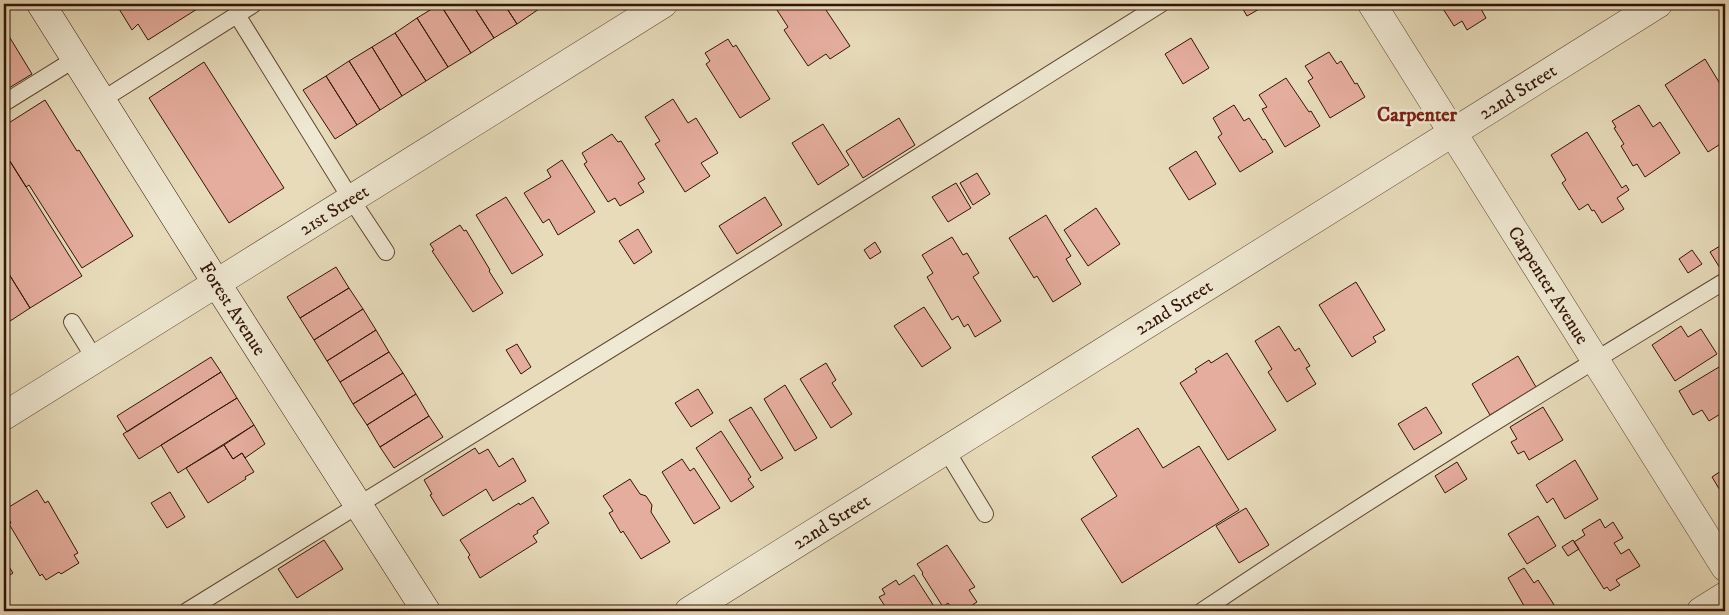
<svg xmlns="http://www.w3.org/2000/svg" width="1729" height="615" font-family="'IM FELL DW Pica',serif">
	<rect width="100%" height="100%" fill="#e7dbba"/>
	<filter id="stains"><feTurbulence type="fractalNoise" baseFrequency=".004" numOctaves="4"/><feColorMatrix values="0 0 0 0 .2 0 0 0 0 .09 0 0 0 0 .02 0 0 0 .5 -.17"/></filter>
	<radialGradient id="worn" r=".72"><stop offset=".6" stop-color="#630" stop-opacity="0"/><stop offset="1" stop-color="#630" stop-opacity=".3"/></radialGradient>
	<path fill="#e5ad9d" stroke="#331408" d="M116 4H205L148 40 138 24 132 30Z
		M440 4H472L494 38 471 53Z
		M440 4 471 53 448 67 417 18Z
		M472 4H504L517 24 494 38Z
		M504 4H536L539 9 517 24Z
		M785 4H822L850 46 830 59 826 54 808 66 784 30 788 27 777 10Z
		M1240 4H1268L1247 16Z
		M1440 4H1489L1481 9 1486 18 1467 30 1462 21 1454 26Z
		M417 18 448 67 426 81 395 33Z
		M4 28 32 74 4 91Z
		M395 33 426 81 402 96 372 47Z
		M1191 38 1209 68 1183 84 1165 54Z
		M728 39 733 47 736 45 770 99 740 118 706 64 710 61 705 53Z
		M372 47 402 96 380 110 349 61Z
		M1329 52 1337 64 1341 61 1355 84 1357 83 1365 97 1330 118 1308 81 1313 78 1305 66Z
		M1705 59 1725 92V141L1708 152 1665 85Z
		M349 61 380 110 357 125 326 76Z
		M204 62 284 188 229 223 149 98Z
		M326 76 357 125 335 139 303 90Z
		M1286 78 1309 112 1311 111 1320 126 1285 147 1262 109 1267 107 1259 95Z
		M673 99 688 123 696 118 718 153 701 163 710 176 685 192 655 144 660 141 645 117Z
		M45 100 77 151 79 150 133 236 82 268 29 185 26 187 4 152V126Z
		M1234 105 1244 121 1249 118 1263 140 1265 139 1273 152 1240 172 1218 137 1222 134 1213 118Z
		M1639 105 1653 127 1660 122 1680 153 1645 177 1637 164 1633 166 1621 146 1624 144 1614 128 1616 127 1612 121Z
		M899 118 915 145 863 178 846 151Z
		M823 124 849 165 818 185 792 143Z
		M1587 132 1622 188 1626 185 1629 190 1617 198 1624 209 1602 223 1594 210 1592 211 1588 204 1579 210 1562 183 1566 180 1551 155Z
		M612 134 618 142 621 141 645 179 638 183 644 192 620 206 615 198 608 202 584 164 587 162 582 153Z
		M1196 151 1216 184 1189 200 1169 168Z
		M562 160 595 212 558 235 549 219 543 223 524 193 551 177 547 170Z
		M10 161 82 276 30 308 4 266V165Z
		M977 173 990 194 973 205 960 183Z
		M956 183 971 208 948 222 932 197Z
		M506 197 543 255 512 274 476 215Z
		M765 197 782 225 737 254 719 226Z
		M1096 208 1120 244 1088 266 1064 230Z
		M1046 215 1071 256 1066 259 1081 284 1053 302 1037 276 1034 278 1009 238Z
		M460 225 464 231 466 230 490 270 489 271 503 293 473 312 432 251 434 250 430 244Z
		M638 229 652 252 634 264 619 241Z
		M952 237 963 255 967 253 979 273 973 277 1001 321 975 337 968 324 964 327 958 316 952 320 927 277 933 273 922 255Z
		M875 242 881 252 870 259 864 250Z
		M1725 243V271L1723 273 1710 252Z
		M1692 250 1702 264 1688 273 1679 259Z
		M4 266 30 308 4 325Z
		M336 267 349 288 300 318 287 297Z
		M1356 282 1385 330 1373 337 1376 342 1352 357 1319 305Z
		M349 288 363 309 314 340 300 318Z
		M924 307 951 348 922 367 894 326Z
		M363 309 376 330 327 361 314 340Z
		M1279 326 1295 351 1299 348 1310 366 1306 368 1316 384 1287 402 1268 372 1272 369 1255 341Z
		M1681 326 1688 337 1701 329 1717 354 1675 381 1652 345Z
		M376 330 389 352 340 382 327 361Z
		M517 344 531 367 521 374 506 350Z
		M389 352 403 373 353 404 340 382Z
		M1227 353 1276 430 1228 460 1180 383 1197 372 1195 369 1209 360 1211 363Z
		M1518 356 1536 387 1490 415 1472 384Z
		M211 357 221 372 127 432 117 416Z
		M826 363 836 380 832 383 852 414 831 428 800 379Z
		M1724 364 1725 367V411L1709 421 1702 410 1693 415 1679 391Z
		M221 372 237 398 139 459 123 434Z
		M403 373 416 394 367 425 353 404Z
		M785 385 817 438 795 451 764 399Z
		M698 389 713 413 691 427 675 403Z
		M416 394 429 416 380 447 367 425Z
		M237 398 254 425 178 473 161 445Z
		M751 407 783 458 761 471 729 420Z
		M1426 407 1442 433 1414 450 1398 424Z
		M1543 407 1563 440 1529 460 1524 451 1518 454 1511 442 1517 439 1510 427Z
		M429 416 443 437 394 468 380 447Z
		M254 425 265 444 245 458 242 453 233 459 224 445Z
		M1138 428 1163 468 1199 446 1239 510 1122 583 1081 519 1117 496 1092 457Z
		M721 431 751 477 748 479 754 487 731 502 696 448Z
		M224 445 233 459 242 453 254 472 245 477 246 479 208 503 186 468Z
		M475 448 479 454 488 449 499 467 513 458 526 481 493 501 486 489 443 516 430 495 432 494 424 480Z
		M682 459 690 471 694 468 720 508 694 524 662 472Z
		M1575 460 1598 499 1565 519 1553 498 1547 503 1536 485Z
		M1457 462 1467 479 1445 493 1435 476Z
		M1724 469 1725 472V489L1721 492 1712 477Z
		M630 479 640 494 646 496 652 505 651 512 670 542 641 559 623 531 621 533 609 513 613 511 603 496Z
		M37 490 45 503 48 501 78 553 74 555 79 563 61 574 59 572 46 580 42 574 40 576 9 524 11 523 4 510Z
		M170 492 185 517 167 528 151 503Z
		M533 497 549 523 537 531 538 533 533 536 537 542 480 578 468 557 470 555 460 540 519 503 520 505Z
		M1246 508 1269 545 1239 563 1216 526Z
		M1538 516 1556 546 1527 564 1508 534Z
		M1600 519 1605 528 1613 522 1623 538 1614 543 1621 554 1629 549 1640 566 1616 580 1620 585 1610 591 1607 587 1604 589 1574 542 1585 535 1582 530Z
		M324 540 343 569 297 598 278 569Z
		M1573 540 1579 549 1568 556 1562 547Z
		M947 545 975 587 969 590 977 602 963 611H953L948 603 943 607 922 574 923 573 917 564Z
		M4 559 13 573 4 579Z
		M1524 568 1534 583 1538 580 1558 611H1527L1508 578Z
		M914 575 937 611H888L879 597 885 594 882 589 896 580 899 585Z
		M866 605 869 611H857Z
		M341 606 345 611H333Z
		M1472 607 1475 611H1465Z"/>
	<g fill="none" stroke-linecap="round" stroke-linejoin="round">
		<defs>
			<path id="lane" d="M237 15 351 199 386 252
				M102 100 254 4
				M4 103 75 59
				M72 322 95 359
				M946 450 985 514
				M187 611 703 292 1161 4
				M1202 611C1373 496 1549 388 1725 281"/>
			<g id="street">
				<path id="s1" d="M1372 4 1725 567"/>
				<path id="s2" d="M4 416C224 280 443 141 663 4"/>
				<path id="s3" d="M689 611 1658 4"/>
				<path d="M1701 611 1725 596"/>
			</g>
			<g id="secondary">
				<path id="s4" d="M41 4 217 284 426 611"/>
			</g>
		</defs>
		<use href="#lane" stroke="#604634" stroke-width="18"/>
		<use href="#street" stroke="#604634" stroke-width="29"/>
		<use href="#secondary" stroke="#331408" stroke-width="29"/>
		<use href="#lane" stroke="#efe8d2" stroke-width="16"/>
		<use href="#street" stroke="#efe8d2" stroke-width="28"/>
		<use href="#secondary" stroke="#efe8d2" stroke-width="28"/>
	</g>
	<g text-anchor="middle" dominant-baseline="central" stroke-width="5" stroke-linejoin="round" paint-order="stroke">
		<g font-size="19" fill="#331408" stroke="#efe8d2">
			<text stroke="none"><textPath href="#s3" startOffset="978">22nd Street</textPath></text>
			<text stroke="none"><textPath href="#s2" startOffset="389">21st Street</textPath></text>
			<text stroke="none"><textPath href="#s1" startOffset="332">Carpenter Avenue</textPath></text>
			<text stroke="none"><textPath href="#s3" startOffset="572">22nd Street</textPath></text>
			<text stroke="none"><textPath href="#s4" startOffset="360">Forest Avenue</textPath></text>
			<text stroke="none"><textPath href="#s3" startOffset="168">22nd Street</textPath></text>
		</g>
		<g font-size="20" font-weight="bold" fill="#7a1f14" stroke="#efe8d2">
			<text x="1417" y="115">Carpenter</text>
		</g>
	</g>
	<rect width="1729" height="615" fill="none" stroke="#e7dbba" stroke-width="20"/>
	<rect x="5" y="5" width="1719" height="605" fill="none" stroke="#331408" stroke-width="2.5"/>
	<rect x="10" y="10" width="1709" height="595" fill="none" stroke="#331408"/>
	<rect width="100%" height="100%" filter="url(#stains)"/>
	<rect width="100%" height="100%" fill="url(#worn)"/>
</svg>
